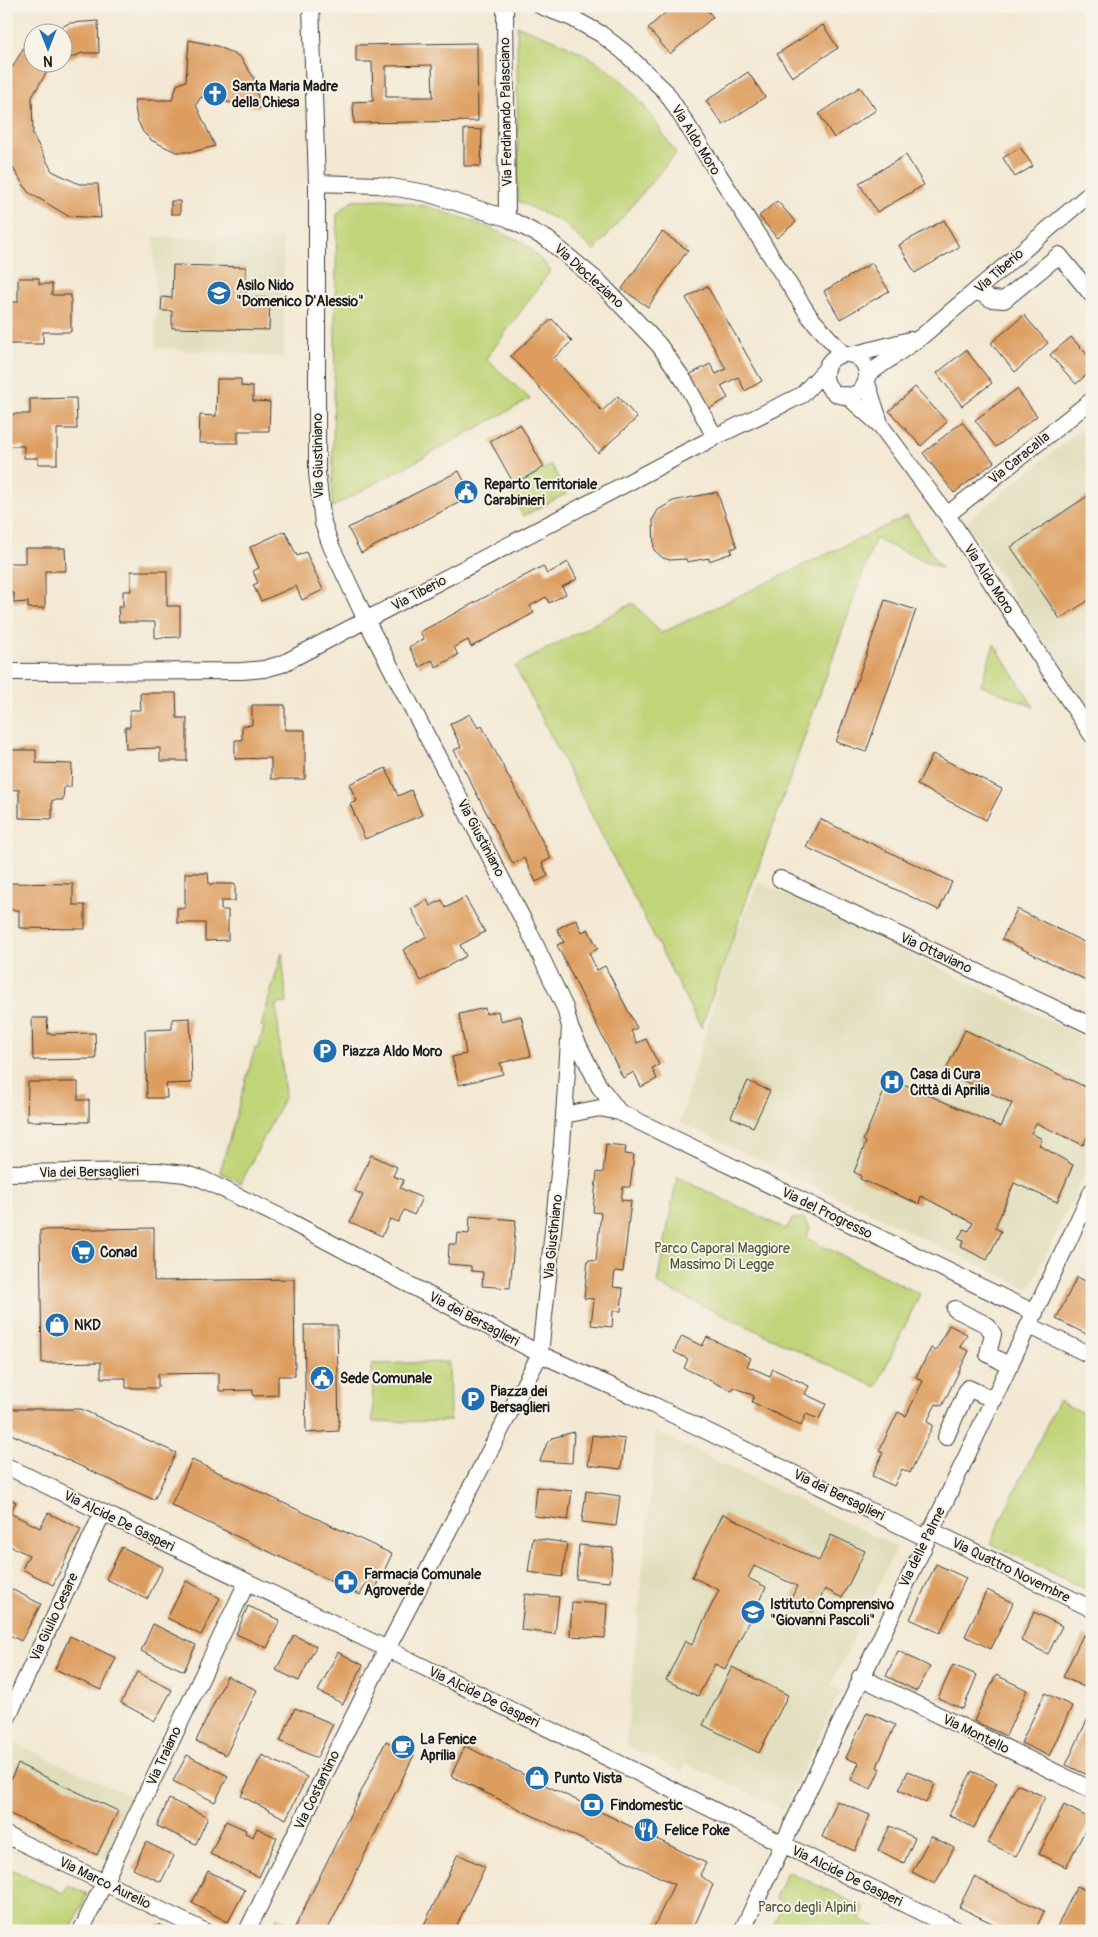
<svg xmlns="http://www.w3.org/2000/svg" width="1098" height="1937" font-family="Pangolin,sans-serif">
	<rect width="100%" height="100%" fill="#f7f3e8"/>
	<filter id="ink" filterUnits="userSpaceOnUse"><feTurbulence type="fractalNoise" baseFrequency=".02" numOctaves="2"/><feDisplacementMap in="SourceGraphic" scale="10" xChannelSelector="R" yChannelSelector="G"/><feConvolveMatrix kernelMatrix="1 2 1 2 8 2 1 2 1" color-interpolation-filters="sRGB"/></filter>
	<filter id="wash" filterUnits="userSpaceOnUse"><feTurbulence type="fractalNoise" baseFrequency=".0096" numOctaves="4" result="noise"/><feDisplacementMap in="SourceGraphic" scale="20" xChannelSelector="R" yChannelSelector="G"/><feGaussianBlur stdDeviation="1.12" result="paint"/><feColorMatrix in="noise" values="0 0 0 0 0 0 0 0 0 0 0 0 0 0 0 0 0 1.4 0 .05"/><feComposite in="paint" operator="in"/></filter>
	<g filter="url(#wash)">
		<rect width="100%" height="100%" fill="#f3e8d3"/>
		<path fill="#e0ddbb" d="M154 237 283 239 284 357 156 348Z
			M1092 420V717L966 523Z
			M759 882 1092 1041V1160L1029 1289 680 1122 728 953Z
			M656 1432 897 1547 831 1685 841 1691 784 1810 686 1763 682 1772 626 1745Z
			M17 1744 134 1798 106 1859 6 1812V1767Z"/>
		<path fill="#c0d478" stroke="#6e784a" d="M517 26C556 39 600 57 629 88 647 107 661 132 676 153L594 251 562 222 518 201Z
			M387 199 429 207 472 221 523 242 551 270 486 359 530 399 332 507 337 214 353 200Z
			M552 465 566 494 523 516 508 488Z
			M907 516 941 568 875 539 701 1028 515 666 633 603 661 633Z
			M994 644 1034 707 981 685Z
			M282 953 287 1003 276 1004 285 1096 241 1183 220 1172 255 1048H258L264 1027 261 1026Z
			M677 1177 786 1229 792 1219 804 1218 810 1228 806 1238 920 1294 876 1387 657 1284Z
			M449 1362 450 1421 373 1422 372 1364Z
			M1058 1401 1092 1417V1592L990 1543Z
			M6 1867 63 1893 68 1885 87 1894 70 1931H6Z
			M787 1871 865 1908 860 1919 885 1931H770L784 1903 775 1898Z
			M277 1917 296 1927 294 1931H271Z"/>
		<g id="blocks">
			<path fill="#dd9d5f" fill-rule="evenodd" d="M673 6H704L713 17 670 54 648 28Z
				M98 21 99 53H82L62 62V32H50L70 23Z
				M823 25 838 48 792 77 777 54Z
				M189 40 217 46 240 57 254 78 260 108 201 97 196 105 215 146 193 152H176L151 140 143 132 137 119 134 100H172L177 85 186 81Z
				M32 41V62H61L49 68 32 97 33 135 52 171 79 184H98L101 218 68 216 28 192 6 157V79L25 45Z
				M477 43 478 121 354 123 353 102 373 101 372 62H356V45ZM432 65 433 97H386V66Z
				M748 72 765 97 723 125 706 101Z
				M860 87 876 110 834 138 819 114Z
				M464 129 482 130 481 166H464Z
				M1020 147 1033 166 1015 177 1003 158Z
				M906 155 924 185 877 212 859 183Z
				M171 201H180V214H171Z
				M777 201 796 222 777 238 759 216Z
				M944 220 959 247 915 273 899 245Z
				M662 232 688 250 648 307 622 289Z
				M872 263 889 291 840 319 824 291Z
				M173 265 246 267V297L270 298 269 330 172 328V311H161L162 297 172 298Z
				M18 278H39V284H52V295H71V332H43V344H6V302H18Z
				M707 286 762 381 745 391 738 377 721 386 728 398 707 410 687 376 710 364 716 374 726 369 686 298Z
				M1024 315 1048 343 1015 372 991 343Z
				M552 319 572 341 554 358 602 411 618 396 637 418 598 453 511 356Z
				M1071 337 1092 360V370L1076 384 1050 355Z
				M966 350 992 383 962 406 937 373Z
				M217 379H241V386L253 387V401L270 402 269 431H238V443H199L200 415 216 416Z
				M915 387 947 422 921 446 889 411Z
				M1017 389 1037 416 996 447 975 420Z
				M76 398 77 429H57V464H38V458H24V446H6V414H30V399Z
				M962 422 994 462 954 493 923 453Z
				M520 424 544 467 514 484 490 441Z
				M459 471 472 496 361 553 348 528Z
				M717 492 737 547 731 549 732 553 709 561V558L687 562 686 559 670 560 663 558 654 550 653 519 658 510 673 501Z
				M1092 493V598L1060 619 1011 547Z
				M285 531 297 556 306 552 323 590 302 600 296 586 261 601 253 585 258 583 253 571 259 568 250 547Z
				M25 548H65L66 571H45V608H28V602L14 603V593H6V563H25Z
				M568 562 577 579 562 587 566 594 549 603 546 597 530 606 534 613 471 647 468 640 454 647 458 655 436 667 432 660 420 667 409 647 424 639 420 632 543 566 547 574Z
				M131 571H167V606H180V637L155 638V622H119L118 607H123V591H131Z
				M885 600 916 610 866 752 836 742Z
				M140 693H176L177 718H187V761H160V748L126 749 125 727H130V710H141Z
				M252 705H285V730H305V779H271V758L235 759V740H242V726L252 725Z
				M470 714 478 728 482 726 551 858 542 863 548 876 536 882 524 858 513 864 454 750 461 747 450 724Z
				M6 750H36V763L72 764 71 787H64L63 800H52V819L19 818V790L6 789Z
				M933 754 1002 789 986 820 917 785Z
				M386 768 398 796 411 790 422 815 365 839 350 804 357 801 349 784Z
				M820 819 952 882 939 910 806 847Z
				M185 873H208L209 884H235V901H221V910H228V940L205 941V923H177V908H185Z
				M8 883 73 884V905H85V929L19 928V910H8Z
				M465 897 485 932 460 945 466 956 421 981 403 950 427 936 411 909 427 900 430 906 442 900 446 908Z
				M1017 909 1092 946V983L1002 939Z
				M576 919 582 932 588 929 598 949 589 953 597 970 605 966 637 1028 631 1031 637 1043 646 1039 659 1065 652 1068 657 1079 641 1087 634 1072 623 1078 557 945 564 942 557 929Z
				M485 1008 486 1014 498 1011 500 1021 521 1016 531 1056 500 1063 503 1074 459 1085 452 1057 466 1054 459 1014Z
				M32 1018H47L48 1034 95 1033 96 1059 33 1060Z
				M190 1018 192 1083 166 1084 167 1098H147L145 1030 172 1029V1019Z
				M965 1030 1092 1090V1128L1083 1145 1036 1123 1031 1133 1042 1139 1039 1145 1073 1165 1057 1202 1014 1183 995 1228 1001 1231 987 1260 961 1247 964 1240 958 1238 964 1229 969 1231 973 1223 921 1196 919 1204 860 1179 861 1176 854 1172 866 1142 863 1140 890 1078 1001 1127 1012 1103 945 1072Z
				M748 1081 770 1091 753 1127 731 1117Z
				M28 1082H78V1100H89V1122L27 1121Z
				M606 1144 626 1146 625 1154 634 1155 630 1187H623L621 1200 631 1201 623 1272 615 1271 613 1287 623 1288 621 1311H613L612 1327 591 1325 594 1299 584 1298 588 1260 596 1261 601 1213 593 1212 597 1172 603 1173Z
				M371 1155 397 1167 393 1176 404 1180 400 1188 422 1198 414 1215 404 1210 398 1222 390 1219 382 1236 350 1222 363 1195 355 1191Z
				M470 1216 516 1220 510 1288 482 1286 483 1272 471 1271V1266L448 1264 449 1244H457L458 1233 469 1234Z
				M154 1228V1281L294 1279 295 1376H278V1395L253 1396V1390L219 1391V1373L158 1374V1388H126V1378H101V1362L42 1363 40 1230Z
				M1077 1277 1092 1284V1337L1056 1319Z
				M304 1325H337L339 1431 306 1433Z
				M949 1325 967 1334 960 1347 969 1351 942 1406 936 1404 927 1422 933 1425 910 1473 902 1469 894 1486 872 1476 883 1453 879 1451 898 1412 906 1416 923 1381 916 1377 931 1348 936 1351Z
				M682 1336 702 1346 707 1337 751 1358 747 1366 770 1376 773 1369 809 1386 805 1394 826 1404 819 1419 806 1414 801 1426 752 1402 754 1396 734 1387 732 1391 684 1368 688 1359 674 1352Z
				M11 1409H81L176 1453 154 1500 11 1434Z
				M574 1432 572 1463 540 1461 547 1443 552 1438Z
				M592 1435 625 1439 621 1469 588 1465Z
				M192 1460 392 1554 376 1588 366 1583 360 1595 171 1505Z
				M537 1487 572 1491 568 1520 534 1516Z
				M586 1491 620 1496 616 1526 582 1522Z
				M6 1497 16 1502 10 1513 40 1528 48 1513 81 1529 53 1585 22 1569 29 1555 6 1544Z
				M723 1514 819 1561 831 1535 865 1551 842 1598 825 1589 813 1612 790 1601 797 1586 754 1566 748 1578 766 1587 725 1669 715 1664 698 1696 666 1680 685 1641 692 1645 719 1590 692 1577Z
				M533 1538 567 1543 562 1577 528 1572Z
				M579 1545 613 1548 610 1582 576 1579Z
				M122 1547 163 1567 147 1599 106 1579Z
				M936 1564 966 1578 940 1633 910 1619Z
				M186 1581 220 1598 201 1635 167 1618Z
				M7 1587 41 1604 21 1641 6 1633Z
				M987 1590 1013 1603 991 1649 965 1636Z
				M525 1594 559 1597 555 1634 521 1630Z
				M572 1602 607 1604 605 1638 570 1636Z
				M248 1606 280 1620 267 1648 236 1634Z
				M1034 1612 1062 1626 1048 1654 1021 1641Z
				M153 1624 196 1645 184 1671 141 1651Z
				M294 1635 316 1646 299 1681 276 1670Z
				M1083 1635 1092 1639V1670L1084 1687 1063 1677Z
				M70 1636 116 1658 101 1690 55 1669Z
				M898 1651 930 1667 917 1691 886 1676Z
				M338 1652 363 1665 343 1704 318 1691Z
				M953 1665 977 1675 963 1709 938 1698Z
				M732 1667 788 1695 759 1753 703 1725Z
				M137 1672 172 1690 155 1721 121 1703Z
				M996 1675 1027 1690 1006 1736 974 1721Z
				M227 1676 257 1690 226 1755 196 1741Z
				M1045 1693 1072 1706 1049 1756 1021 1743Z
				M295 1708 333 1724 317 1758 280 1741Z
				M867 1712 895 1725 877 1767 880 1769 871 1789 851 1780 859 1763 846 1758Z
				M1088 1718 1092 1720V1777L1066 1765Z
				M386 1741 414 1755 327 1931H293Z
				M465 1746 706 1863 700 1875 713 1885 692 1931H652L674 1884 451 1776Z
				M187 1755 228 1776 215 1802 173 1781Z
				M262 1755 307 1777 286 1819 241 1796Z
				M18 1764 118 1811 97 1855 6 1812V1789Z
				M908 1771 935 1784 926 1803 899 1790Z
				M972 1771 997 1783 974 1828 949 1815Z
				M1017 1784 1045 1797 1016 1856 988 1843Z
				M169 1799 208 1817 196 1844 157 1826Z
				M837 1801 870 1815 855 1851 822 1837Z
				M1064 1805 1091 1819 1066 1867 1039 1854Z
				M226 1821 246 1830 245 1833 253 1837 257 1828 277 1838 259 1877 210 1854Z
				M890 1826 915 1838 904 1863 878 1850Z
				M931 1836 954 1848 935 1884 912 1872Z
				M146 1842 174 1856 161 1882 133 1869Z
				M458 1854 485 1867 454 1931H421Z
				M208 1871 245 1890 228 1922 192 1903Z
				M974 1877 1044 1911 1035 1931H1008L959 1907Z
				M1077 1886 1092 1893V1931H1055Z
				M159 1924 173 1931H156Z"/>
		</g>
	</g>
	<g filter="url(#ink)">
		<use href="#blocks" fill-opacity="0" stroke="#3c3b37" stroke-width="1"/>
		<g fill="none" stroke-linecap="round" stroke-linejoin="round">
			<defs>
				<path id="minor" d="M505 6 507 218
					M541 6 572 18 601 34 624 52 666 92 810 317 843 354
					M317 183 379 185 426 193 507 218 547 239 600 283 659 345 685 382 715 437
					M977 291 991 299 1004 300 1059 255 1092 295
					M825 375a21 21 0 1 1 42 0a21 21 0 1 1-42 0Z
					M852 355 910 340
					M867 375 921 337 1092 192
					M866 380 881 426
					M846 395 881 426 947 515 1092 735
					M947 515 1092 400
					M6 672 242 671 264 669 282 664 715 437 802 395 826 369
					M780 879 1092 1026
					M570 1028 599 1086 619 1112 1035 1313
					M564 1115 600 1108 619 1112
					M6 1173 157 1171 185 1174 202 1179 291 1222 540 1354 653 1405 926 1538
					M955 1309 987 1325 993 1334 988 1354 1010 1366
					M1030 1326 1092 1356
					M946 1437 968 1388 994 1400
					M6 1466 387 1649 959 1931
					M930 1530 1092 1609
					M860 1677 1092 1790
					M6 1721 102 1514
					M6 1835 204 1931
					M81 1931 247 1582
					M247 1931 387 1649 540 1354 562 1145 570 1027 565 1008 528 929 366 620 331 546 323 523 317 473V183L311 6
					M742 1931 1092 1191"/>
			</defs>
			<use href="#minor" stroke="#3c3b37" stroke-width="18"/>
			<use href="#minor" stroke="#fff" stroke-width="16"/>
		</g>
	</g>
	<defs>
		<symbol id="church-disc" viewBox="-11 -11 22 22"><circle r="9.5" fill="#1f6fb2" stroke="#f7f3e8"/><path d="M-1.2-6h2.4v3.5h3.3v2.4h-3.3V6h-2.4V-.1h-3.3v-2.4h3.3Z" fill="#fff"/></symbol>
		<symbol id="school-disc" viewBox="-11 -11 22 22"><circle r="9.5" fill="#1f6fb2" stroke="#f7f3e8"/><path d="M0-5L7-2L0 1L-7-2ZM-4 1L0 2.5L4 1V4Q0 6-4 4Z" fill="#fff"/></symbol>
		<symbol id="civic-disc" viewBox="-11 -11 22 22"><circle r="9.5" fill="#1f6fb2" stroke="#f7f3e8"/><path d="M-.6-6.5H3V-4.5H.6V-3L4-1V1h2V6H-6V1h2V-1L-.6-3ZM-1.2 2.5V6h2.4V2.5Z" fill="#fff"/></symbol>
		<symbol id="parking-disc" viewBox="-11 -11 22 22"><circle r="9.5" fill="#1f6fb2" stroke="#f7f3e8"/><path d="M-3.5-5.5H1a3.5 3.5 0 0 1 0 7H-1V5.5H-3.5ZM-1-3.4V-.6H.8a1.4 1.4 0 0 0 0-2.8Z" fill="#fff"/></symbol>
		<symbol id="hospital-disc" viewBox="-11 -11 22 22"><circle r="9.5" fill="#1f6fb2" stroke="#f7f3e8"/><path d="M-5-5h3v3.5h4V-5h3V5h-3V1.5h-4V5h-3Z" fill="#fff"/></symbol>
		<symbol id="supermarket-disc" viewBox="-11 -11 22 22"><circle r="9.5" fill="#1f6fb2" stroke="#f7f3e8"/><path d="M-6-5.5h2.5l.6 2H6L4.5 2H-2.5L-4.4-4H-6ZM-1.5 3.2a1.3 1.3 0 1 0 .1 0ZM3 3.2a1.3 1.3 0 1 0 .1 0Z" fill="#fff"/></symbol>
		<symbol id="shop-disc" viewBox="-11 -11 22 22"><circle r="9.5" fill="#1f6fb2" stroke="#f7f3e8"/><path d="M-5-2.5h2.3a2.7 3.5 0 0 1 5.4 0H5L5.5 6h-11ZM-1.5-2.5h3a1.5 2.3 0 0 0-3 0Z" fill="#fff"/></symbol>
		<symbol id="pharmacy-disc" viewBox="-11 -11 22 22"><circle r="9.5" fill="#1f6fb2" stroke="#f7f3e8"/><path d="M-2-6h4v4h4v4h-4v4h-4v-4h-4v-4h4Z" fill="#fff"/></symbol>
		<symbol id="cafe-disc" viewBox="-11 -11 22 22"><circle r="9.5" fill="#1f6fb2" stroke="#f7f3e8"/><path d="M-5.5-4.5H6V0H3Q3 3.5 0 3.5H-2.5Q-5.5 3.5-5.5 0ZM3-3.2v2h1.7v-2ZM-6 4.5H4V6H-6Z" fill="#fff"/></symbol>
		<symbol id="bank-disc" viewBox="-11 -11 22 22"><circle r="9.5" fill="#1f6fb2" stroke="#f7f3e8"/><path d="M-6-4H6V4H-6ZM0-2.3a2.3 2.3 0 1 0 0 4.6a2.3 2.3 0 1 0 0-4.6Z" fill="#fff"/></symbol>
		<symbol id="restaurant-disc" viewBox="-11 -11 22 22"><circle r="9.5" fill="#1f6fb2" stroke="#f7f3e8"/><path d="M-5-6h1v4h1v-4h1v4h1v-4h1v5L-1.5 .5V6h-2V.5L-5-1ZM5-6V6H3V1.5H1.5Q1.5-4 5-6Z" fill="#fff"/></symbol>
	</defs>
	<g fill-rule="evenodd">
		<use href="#church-disc" x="201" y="80" width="28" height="28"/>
		<use href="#school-disc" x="205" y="279" width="28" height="28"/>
		<use href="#civic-disc" x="452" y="478" width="28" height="28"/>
		<use href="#parking-disc" x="311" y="1037" width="28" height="28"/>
		<use href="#hospital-disc" x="878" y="1068" width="28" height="28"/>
		<use href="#supermarket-disc" x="69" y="1238" width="28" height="28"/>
		<use href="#shop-disc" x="43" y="1311" width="28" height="28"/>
		<use href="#civic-disc" x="308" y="1364" width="28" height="28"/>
		<use href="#parking-disc" x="459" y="1385" width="28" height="28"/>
		<use href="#pharmacy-disc" x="332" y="1568" width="28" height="28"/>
		<use href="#school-disc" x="739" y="1598" width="28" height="28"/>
		<use href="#cafe-disc" x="389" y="1733" width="28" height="28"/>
		<use href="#shop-disc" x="523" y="1764" width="28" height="28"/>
		<use href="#bank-disc" x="578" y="1791" width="28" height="28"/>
		<use href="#restaurant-disc" x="632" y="1816" width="28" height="28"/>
	</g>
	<g text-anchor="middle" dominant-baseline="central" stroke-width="4" stroke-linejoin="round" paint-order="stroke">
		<g font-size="14" font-weight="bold" fill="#1c1c1c" stroke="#f7f3e8" text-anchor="start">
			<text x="232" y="86">Santa Maria Madre<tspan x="232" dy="16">della Chiesa</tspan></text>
			<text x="236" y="285">Asilo Nido<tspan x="236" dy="16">"Domenico D'Alessio"</tspan></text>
			<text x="484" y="484">Reparto Territoriale<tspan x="484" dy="16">Carabinieri</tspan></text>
			<text x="342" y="1051">Piazza Aldo Moro</text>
			<text x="910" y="1074">Casa di Cura<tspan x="910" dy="16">Città di Aprilia</tspan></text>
			<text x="100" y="1252">Conad</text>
			<text x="74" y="1325">NKD</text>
			<text x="340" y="1378">Sede Comunale</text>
			<text x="490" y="1391">Piazza dei<tspan x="490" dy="16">Bersaglieri</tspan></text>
			<text x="364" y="1574">Farmacia Comunale<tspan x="364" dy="16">Agroverde</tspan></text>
			<text x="770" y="1604">Istituto Comprensivo<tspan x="770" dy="16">"Giovanni Pascoli"</tspan></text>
			<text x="420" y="1739">La Fenice<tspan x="420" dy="16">Aprilia</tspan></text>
			<text x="554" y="1778">Punto Vista</text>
			<text x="610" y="1805">Findomestic</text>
			<text x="664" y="1830">Felice Poke</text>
		</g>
		<g font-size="14" fill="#1c1c1c" stroke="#f7f3e8">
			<text transform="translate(506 112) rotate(-91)">Via Ferdinando Palasciano</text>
			<text transform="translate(696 140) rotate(58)">Via Aldo Moro</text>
			<text transform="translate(999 271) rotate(-41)">Via Tiberio</text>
			<text transform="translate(589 276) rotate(42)">Via Diocleziano</text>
			<text transform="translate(318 456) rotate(-91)">Via Giustiniano</text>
			<text transform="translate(1019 458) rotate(-39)">Via Caracalla</text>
			<text transform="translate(989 579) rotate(57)">Via Aldo Moro</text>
			<text transform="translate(419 593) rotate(-28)">Via Tiberio</text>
			<text transform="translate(481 838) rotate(62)">Via Giustiniano</text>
			<text transform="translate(936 953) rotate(25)">Via Ottaviano</text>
			<text transform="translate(89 1172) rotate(-1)">Via dei Bersaglieri</text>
			<text transform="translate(827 1213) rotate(26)">Via del Progresso</text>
			<text transform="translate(553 1237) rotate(-84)">Via Giustiniano</text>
			<text transform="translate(474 1319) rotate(28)">Via dei Bersaglieri</text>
			<text transform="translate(839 1495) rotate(26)">Via dei Bersaglieri</text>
			<text transform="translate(119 1521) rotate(26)">Via Alcide De Gasperi</text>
			<text transform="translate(922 1547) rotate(-64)">Via delle Palme</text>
			<text transform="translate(1011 1570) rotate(26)">Via Quattro Novembre</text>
			<text transform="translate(54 1617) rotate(-65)">Via Giulio Cesare</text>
			<text transform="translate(484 1697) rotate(26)">Via Alcide De Gasperi</text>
			<text transform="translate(976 1734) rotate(26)">Via Montello</text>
			<text transform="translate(164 1756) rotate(-65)">Via Traiano</text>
			<text transform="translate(317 1790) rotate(-64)">Via Costantino</text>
			<text transform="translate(847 1876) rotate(26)">Via Alcide De Gasperi</text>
			<text transform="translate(105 1883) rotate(26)">Via Marco Aurelio</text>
		</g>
		<g font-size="14" fill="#4d5338" stroke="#f7f3e8">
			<text x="722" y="1248">Parco Caporal Maggiore<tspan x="722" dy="16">Massimo Di Legge</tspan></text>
			<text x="807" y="1907">Parco degli Alpini</text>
		</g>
	</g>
	<rect width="1098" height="1937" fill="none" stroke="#f7f3e8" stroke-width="25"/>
	<g transform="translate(48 48) rotate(180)"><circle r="24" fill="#f7f3e8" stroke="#9f9d96"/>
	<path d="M0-4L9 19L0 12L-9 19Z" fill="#1f6fb2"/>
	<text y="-8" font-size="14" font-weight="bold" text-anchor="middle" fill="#1c1c1c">N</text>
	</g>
</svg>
